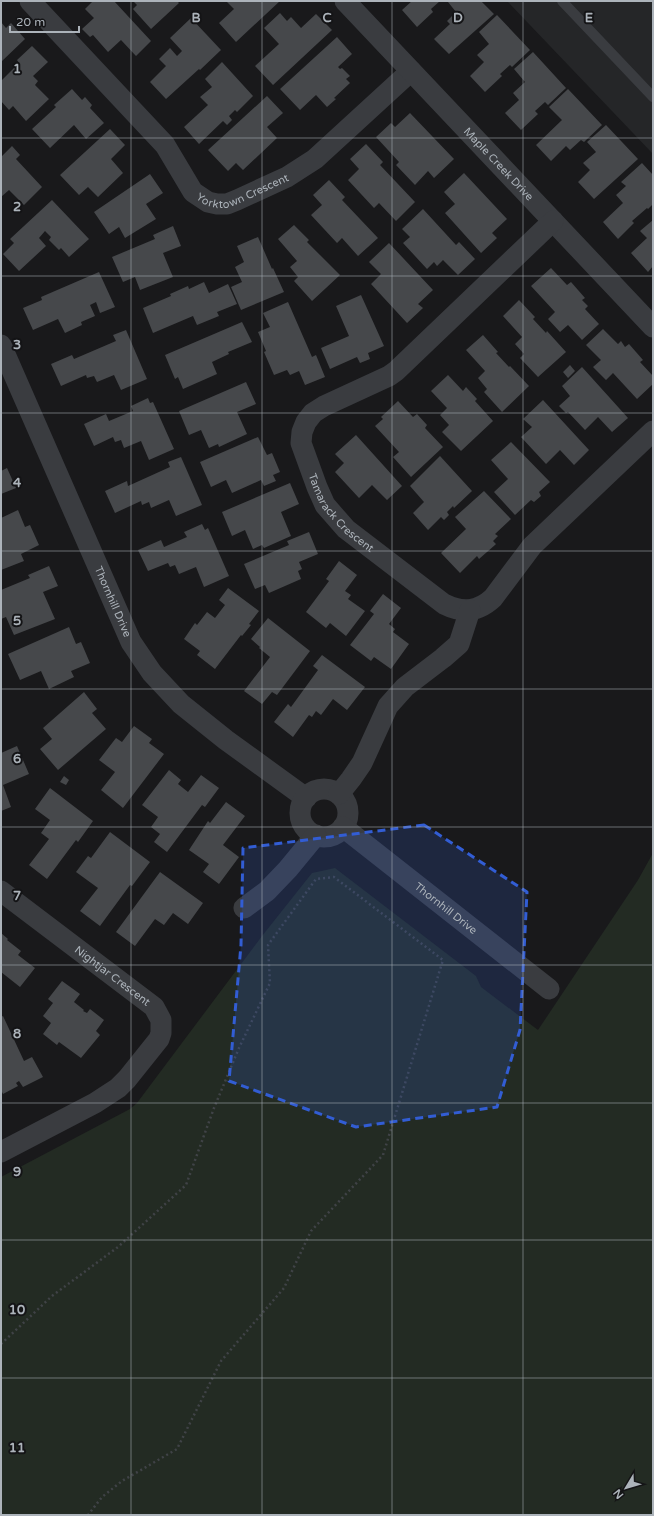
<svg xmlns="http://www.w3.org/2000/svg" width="654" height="1516" font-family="'Varela Round',sans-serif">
	<rect width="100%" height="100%" fill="#19191b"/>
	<path fill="#252628" d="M507 1H653V154Z"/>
	<path fill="#232b23" d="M653 853V1515H1V1177L130 1109 137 1103 262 936 312 873 335 868 476 976 481 987 538 1030 638 880Z"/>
	<path fill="#46484b" d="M93 1H114L151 41 136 56 121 40 108 52 93 35 90 37 82 29 94 18 85 9Z
		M133 1H177L179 3 151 29 133 9 137 5Z
		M226 1H280L236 42 219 23 234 9Z
		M412 1H440L431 9 433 12 417 27 402 10Z
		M449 1H481L494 14 449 54 434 39 450 24 447 21 456 12 448 2Z
		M280 13 287 21 291 17 301 28 316 14 332 30 273 85 255 66 279 44 264 28Z
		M497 15 530 50 512 67 510 65 500 74 502 76 485 92 470 76 484 62 477 55 489 44 479 32Z
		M191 18 221 50 200 70 199 69 166 99 150 82 166 66 159 59 170 48 177 56 182 51 170 38Z
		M1 22 6 28 11 23 25 39 1 62Z
		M337 37 352 54 338 67 340 69 342 68 350 76 346 79 350 83 334 98 336 99 327 107 316 95 300 110 280 89Z
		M32 46 48 62 33 76 38 81 35 85 49 99 26 121 13 106 9 110 1 101V81L19 63 17 60Z
		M533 52 566 88 548 105 545 102 535 111 538 114 521 130 505 113 519 100 513 93 525 82 514 69Z
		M222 62 253 96 237 112 235 110 229 116 232 120 227 125 223 121 199 144 184 127 208 105 200 97 212 87 205 79Z
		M72 89 82 100 85 97 92 105 90 108 104 123 86 139 74 125 50 148 32 129 56 107 54 105Z
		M568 89 602 125 584 142 581 140 570 150 566 146 551 161 536 145 562 120 549 107Z
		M267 96 283 113 267 127 277 138 243 170 236 163 228 171 208 150Z
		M410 113 454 159 434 178 428 171 415 185 396 165 399 162 376 137 391 123 395 127Z
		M606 125 638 159 594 199 578 182 590 170 583 163 596 152 587 142Z
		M110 129 125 145 111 159 123 173 98 197 88 187 79 195 60 175Z
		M366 144 383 162 380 165 415 202 396 221 379 203 374 208 348 180 359 169 350 159Z
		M12 146 20 155 16 159 42 187 24 205 9 190 1 197V157Z
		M642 163 653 175V204L648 209 647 208 632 221 634 223 618 239 603 222 623 203 616 195 626 186 621 182Z
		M464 173 507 219 492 233 497 238 481 253 445 213 455 204 444 192Z
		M150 174 163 193 146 204 156 219 125 238 119 227 109 234 94 212Z
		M329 180 345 197 342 200 378 238 358 256 342 238 337 243 311 215 322 205 313 195Z
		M52 200 89 239 69 257 61 248 59 250 49 240 51 237 45 231 39 238 46 246 19 271 3 254 14 243 10 239Z
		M423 209 456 245 459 242 475 259 458 275 443 260 437 266 434 262 427 269 403 243 410 237 402 229Z
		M653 220V266L648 272 631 253 647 238 640 231Z
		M294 225 309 240 307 242 340 275 312 301 294 281 298 277 290 267 297 261 278 239Z
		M173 226 181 246 163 253 173 277 140 290 135 277 123 282 112 257 155 239 153 235Z
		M258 237 272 269 273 268 284 292 241 310 231 287 242 282 235 267 244 262 237 246Z
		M389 243 433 290 418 304 423 308 407 323 371 284 381 274 369 262Z
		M551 268 567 285 571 282 585 298 582 300 588 306 585 309 599 324 582 340 568 325 560 332 548 319 555 312 531 286Z
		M99 272 115 307 100 313 96 302 90 305 95 316 81 322 82 325 65 333 58 319 33 330 23 308 42 300 41 297Z
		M204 282 209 293 228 284 237 304 217 312 219 316 197 325 193 316 153 333 143 308 171 296 170 294 188 286 189 289Z
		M361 295 384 346 368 353 370 359 360 363 357 357 330 369 321 348 349 336 336 306Z
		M519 300 535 317 533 319 546 333 547 331 566 352 538 377 520 358 524 354 515 344 522 337 503 316Z
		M288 302 312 357 316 355 325 377 305 385 299 371 290 375 287 370 274 375 264 352 266 351 258 332 270 327 263 313Z
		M242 322 252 342 228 352 229 354 212 362 217 374 183 389 178 377 175 379 165 355Z
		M603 329 618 344 621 341 625 347 629 344 643 360 640 362 653 376V384L637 399 613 373 606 380 593 367 601 360 586 345Z
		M126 330 147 379 121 390 114 375 97 382 94 376 87 378 86 375 61 386 51 364 72 355 74 359 116 341 113 335Z
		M483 335 498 352 496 353 509 367 510 366 529 386 502 412 484 392 487 389 478 378 485 371 466 350Z
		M570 365 575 371 568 378 563 372Z
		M582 367 628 418 612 432 598 417 585 430 568 412 566 413 559 406 570 396 562 386Z
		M448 375 463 391 466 387 477 399 475 401 493 421 461 451 442 432 449 425 440 415 447 408 431 391Z
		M246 382 256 404 237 412 247 434 219 447 218 444 209 448 201 430 189 435 179 411Z
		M148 398 150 403 153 402 174 449 149 460 141 441 124 448 121 440 115 442 113 437 94 446 84 424 106 414 109 421 133 411 131 406Z
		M543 400 589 450 574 465 560 450 546 464 521 437 532 427 523 419Z
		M398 401 413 417 417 414 427 425 425 428 443 447 411 477 393 457 399 452 375 426 383 419 381 417Z
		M356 435 402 486 387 500 372 485 359 498 335 472 344 463 335 454Z
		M258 437 267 455 272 453 280 472 273 475 276 481 264 486 261 480 232 493 226 480 211 487 200 462Z
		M511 442 550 482 539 492 541 496 534 502 531 500 515 515 494 492 508 479 491 460Z
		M440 456 472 491 454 508 453 506 447 512 449 515 444 520 441 517 428 530 413 513 424 502 410 486Z
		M181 457 202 505 176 516 169 500 151 508 149 502 142 505 141 501 115 513 105 491 127 481 128 486 170 467 168 462Z
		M7 468 16 488 1 494V471Z
		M290 483 299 504 281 512 291 536 264 548 262 545 253 549 245 530 232 536 222 512Z
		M484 491 511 519 495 534 498 536 493 541 496 544 495 545 479 559 477 556 460 573 441 553 466 529 455 517Z
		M18 510 25 527 30 525 39 545 21 554 24 561 1 570V518Z
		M202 524 205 530 208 528 229 576 204 587 196 567 179 574 175 565 170 567 168 563 148 571 138 550 161 540 164 547 187 537 184 532Z
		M309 532 318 554 299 562 302 569 298 571 301 579 269 593 265 585 255 589 244 564 289 545 287 541Z
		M339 561 357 575 345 591 351 595 348 599 365 611 346 636 330 623 326 628 306 612 329 581 326 579Z
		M49 566 58 586 43 592 55 619 14 635 6 617 1 619V590L30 578 28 575Z
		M228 588 259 611 249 624 251 625 242 636 241 635 215 669 197 655 200 651 184 639 195 623 197 625 207 612 215 618 225 605 219 600Z
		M383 594 401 608 389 624 395 629 393 632 409 644 391 669 374 657 371 661 350 645 374 614 370 611Z
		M268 618 310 651 277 695 272 692 262 704 244 691 270 657 259 648 260 647 251 639Z
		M69 627 76 644 81 642 90 663 71 671 74 677 49 689 41 671 20 680 8 654Z
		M322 655 365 687 347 710 333 699 321 715 316 711 312 717 309 715 293 737 274 722 288 704 291 707 318 670 313 666Z
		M84 692 97 709 92 713 106 729 58 770 40 749 52 739 43 728Z
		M134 726 152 739 149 743 164 754 123 808 101 790 115 772 99 760 116 738 122 742Z
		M17 746 29 774 3 785 11 807 1 811V753Z
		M169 770 181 780 178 784 188 792 201 775 219 788 205 807 202 805 167 852 154 842 160 834 151 827 158 817 142 805Z
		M64 776 69 780 66 785 60 782Z
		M50 788 93 821 78 842 76 840 47 879 29 865 49 839 41 833 50 820 35 809Z
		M226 802 245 816 223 845 239 857 219 884 203 872 209 864 189 850 208 821 210 823Z
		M110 832 150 862 132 886 130 885 100 926 80 911 98 888 76 872 88 856 91 858Z
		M160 872 203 903 188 924 173 913 164 925 155 919 135 946 116 932Z
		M1 933 8 939 7 940 21 951 18 955 35 968 20 987 1 972Z
		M62 981 80 994 74 1002 84 1010 83 1011 87 1013 90 1009 104 1020 96 1031 100 1035 81 1058 59 1042 57 1045 43 1034 51 1023 43 1016 53 1003 48 999Z
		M3 1016 24 1061 32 1057 43 1077 23 1087 19 1081 16 1083 18 1086 3 1094 1 1090V1017Z"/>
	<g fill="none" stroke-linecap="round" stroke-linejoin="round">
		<path stroke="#404347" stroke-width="2.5" stroke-dasharray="2 3" stroke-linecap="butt" d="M1 1344 52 1296 118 1247 186 1185 214 1108 239 1048 270 983 268 945 316 879 334 877 443 960 383 1155 311 1231 284 1288 221 1361 177 1449 122 1481 102 1497 88 1515"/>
		<path stroke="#3a3c40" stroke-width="10" d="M562 1 653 97"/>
		<g stroke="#3a3c40" stroke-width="21">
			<path id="s1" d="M30 1 165 145 193 192 208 202 217 204H227L237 200 287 177 315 159 411 71"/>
			<path id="s2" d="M345 1 653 327"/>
			<path id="s3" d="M553 221 396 371 389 376 324 406 313 413 306 422 302 432 301 443 317 487 325 505 346 529 444 604C462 613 478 612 493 598L532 546 653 431"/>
			<path id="s4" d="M1 345 131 642 152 673 181 704 226 740 306 798"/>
			<circle cx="324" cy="813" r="24"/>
			<path d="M339 794 351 779 362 763 388 706 405 687 443 658 459 644 470 610"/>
			<path id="s5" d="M343 827 549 989"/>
			<path id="s6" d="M1 891 154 1007 161 1020V1033L159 1039 127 1079 118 1088 95 1103 1 1152"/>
			<path d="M244 908 267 891 288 869 316 835"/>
		</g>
	</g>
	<path fill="#325dd4" fill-opacity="0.2" stroke="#325dd4" stroke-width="3" stroke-dasharray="8 5" stroke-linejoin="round" d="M424 825 527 892 520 1030 497 1107 356 1127 229 1081 241 945 243 848Z"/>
	<path fill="none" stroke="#acb3ba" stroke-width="1" stroke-opacity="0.55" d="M131 1V1515M262 1V1515M392 1V1515M523 1V1515M1 138H653M1 276H653M1 413H653M1 551H653M1 689H653M1 827H653M1 965H653M1 1103H653M1 1240H653M1 1378H653"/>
	<g text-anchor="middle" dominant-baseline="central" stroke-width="4" stroke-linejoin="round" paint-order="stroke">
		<g font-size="11" fill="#acb3ba" stroke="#141416">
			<text stroke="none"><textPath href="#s2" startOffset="224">Maple Creek Drive</textPath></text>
			<text stroke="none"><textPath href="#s1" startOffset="307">Yorktown Crescent</textPath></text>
			<text stroke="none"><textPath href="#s3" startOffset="426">Tamarack Crescent</textPath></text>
			<text stroke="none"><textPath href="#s4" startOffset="280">Thornhill Drive</textPath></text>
			<text stroke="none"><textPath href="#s5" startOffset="131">Thornhill Drive</textPath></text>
			<text stroke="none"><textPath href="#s6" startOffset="140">Nightjar Crescent</textPath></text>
		</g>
	</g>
	<g font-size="13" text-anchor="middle" font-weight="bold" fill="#acb3ba" stroke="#141416" stroke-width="4" stroke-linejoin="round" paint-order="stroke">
		<text x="196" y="22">B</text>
		<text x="327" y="22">C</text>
		<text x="458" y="22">D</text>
		<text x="589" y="22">E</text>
		<text x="17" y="73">1</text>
		<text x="17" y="211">2</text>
		<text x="17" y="349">3</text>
		<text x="17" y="487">4</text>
		<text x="17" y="625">5</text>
		<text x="17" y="763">6</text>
		<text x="17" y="900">7</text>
		<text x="17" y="1038">8</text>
		<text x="17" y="1176">9</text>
		<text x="17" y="1314">10</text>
		<text x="17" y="1452">11</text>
	</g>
	<rect width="654" height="1516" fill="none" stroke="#acb3ba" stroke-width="4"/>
	<g transform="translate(626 1488) rotate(232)" stroke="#141416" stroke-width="3" paint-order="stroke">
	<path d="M0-3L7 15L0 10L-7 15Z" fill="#acb3ba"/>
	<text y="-6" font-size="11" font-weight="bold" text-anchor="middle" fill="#acb3ba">N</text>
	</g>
	<path d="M10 26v6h69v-6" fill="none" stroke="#acb3ba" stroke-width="2"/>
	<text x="16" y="26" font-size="12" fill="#acb3ba" stroke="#141416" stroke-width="3" paint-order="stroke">20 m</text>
</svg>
